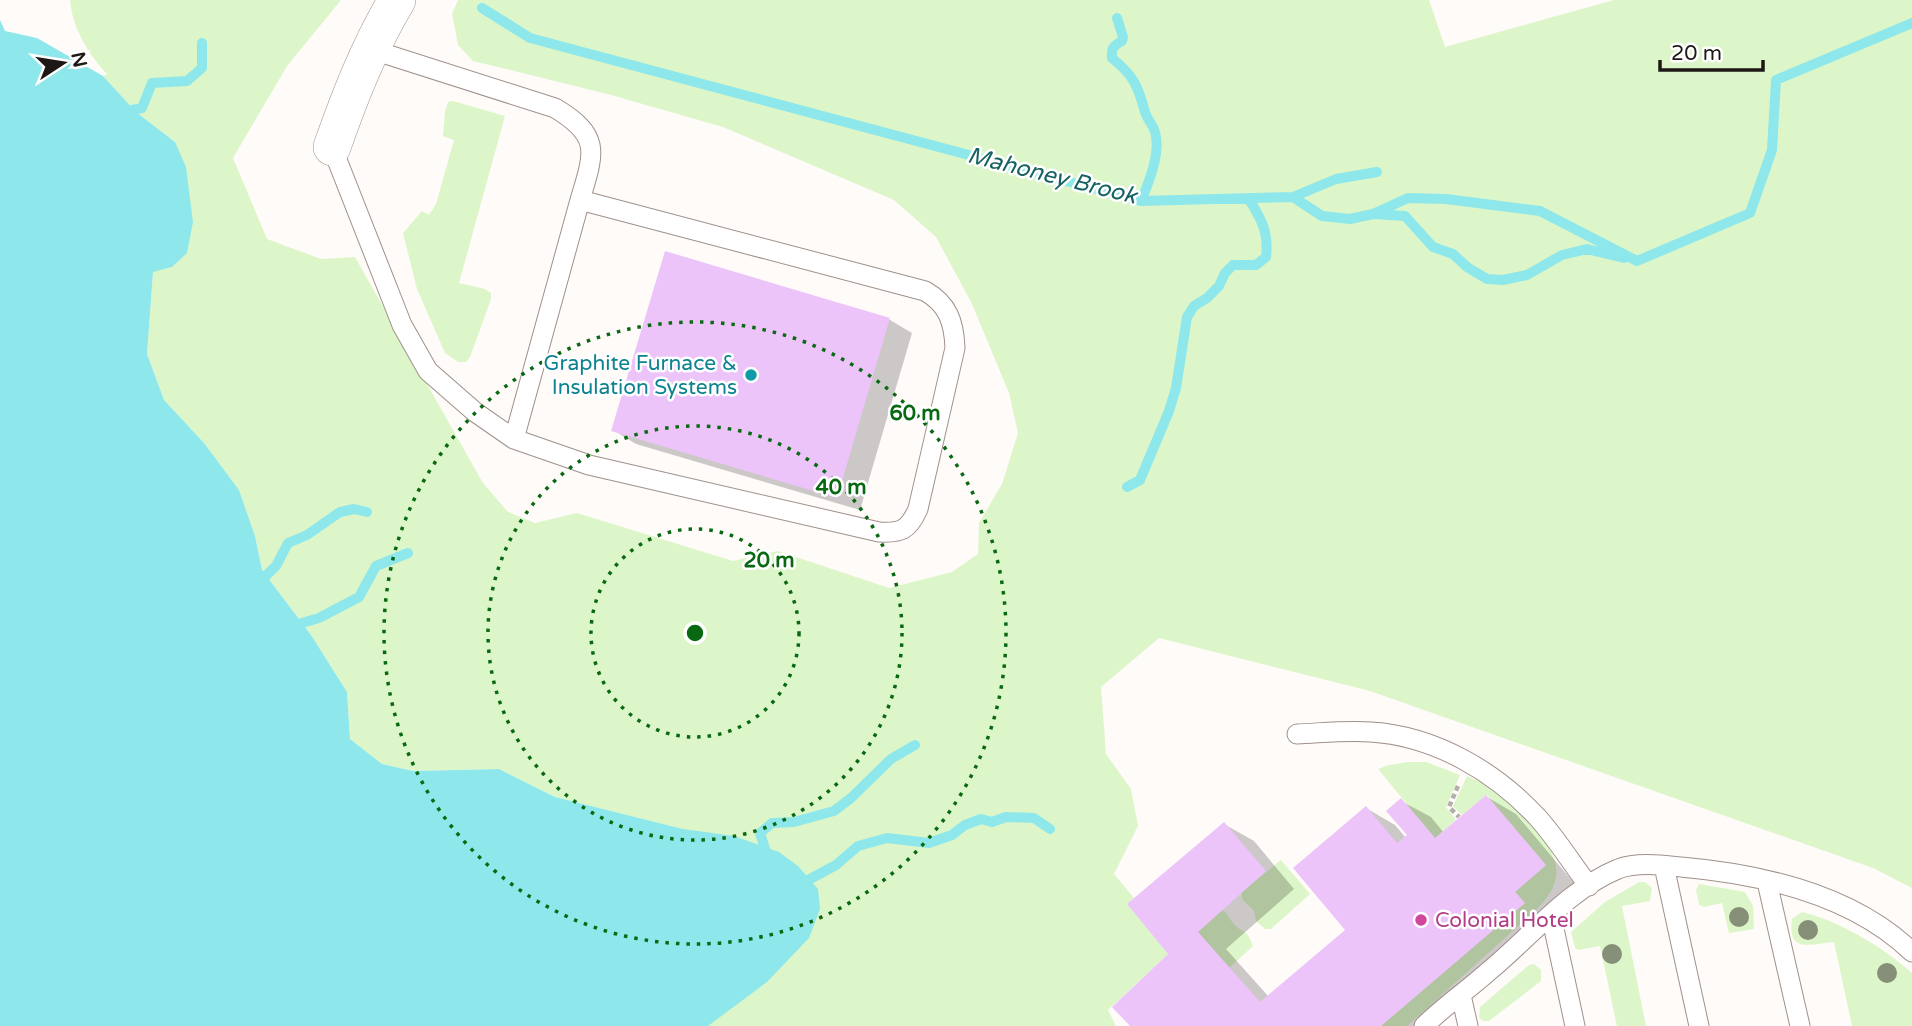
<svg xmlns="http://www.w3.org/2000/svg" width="1912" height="1026" font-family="'Varela Round',sans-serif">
	<rect width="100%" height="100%" fill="#fefbf9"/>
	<path fill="#ddf6c9" d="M70 0H341L287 66 233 158 267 239 321 259 355 257 483 483 508 512 535 523 577 513 733 561 778 551 889 588 952 572 978 554 979 523 1002 484 1018 433 1009 393 972 304 936 237 894 200 723 127 611 95 473 61 458 45 452 14 458 0H1429L1445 47 1614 0H1912V888L1873 868 1370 691 1159 638 1101 687 1106 754 1131 789 1138 826 1114 874 1134 898 1128 904 1168 954 1108 1010 1116 1026H609L682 829 555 797 499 769 413 771 382 764 350 739 347 692 311 635 262 570 255 536 239 490 204 443 164 400 147 354 153 271 172 267 175 142 136 112 103 76 107 74C88 54 72 27 70 0Z
		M453 101 505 116 459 283 485 289 491 293V299L470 357 466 362H458L445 353 417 289 403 233 422 211 429 215 436 204 454 140 443 136 445 112 448 102Z
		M1408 762H1426L1460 775 1446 807 1456 820 1435 838 1378 769 1389 765Z
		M1467 776C1475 780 1484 783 1491 788 1511 802 1555 842 1556 867 1558 885 1548 898 1536 910L1407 1026H1381L1525 903 1515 892 1546 865 1487 795 1462 815 1453 806Z
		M1281 860 1310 894 1271 929H1265L1256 921 1254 911 1242 899V892Z
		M1639 882H1645L1652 888 1650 901 1622 906 1646 1026H1617L1600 946 1578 950 1575 948 1571 932 1605 902Z
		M1699 884 1745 892 1753 906 1754 929 1729 933 1722 903 1704 907 1699 905 1696 890Z
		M1222 910C1229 914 1228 918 1234 924 1244 935 1246 927 1253 946L1229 968 1198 932Z
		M1802 912C1840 921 1884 948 1912 973V1026H1852L1834 942C1811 944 1787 954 1792 919Z
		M1534 964 1541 970V981L1489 1021H1483L1479 1018 1480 1007 1529 965Z"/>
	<path fill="#8ee7ea" d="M0 20 5 31 37 38 103 76 136 112 175 142 186 167 193 222 187 253 172 267 153 272 147 354 164 400 204 443 239 490 255 536 262 570 311 635 347 692 350 739 382 764 413 771 499 769 555 797 683 829 734 836 779 852 798 866 818 889 820 909 809 938 767 982 708 1026H0Z"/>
	<path fill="#0003" d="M666 253 890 320 912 333 860 510 636 444 613 430Z
		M1487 797 1516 814 1574 883 1543 909 1429 1026H1132L1170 954 1224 824 1254 841 1294 889 1226 949 1269 997 1348 930 1366 808 1395 825 1406 838 1409 835 1401 801 1431 817 1444 833Z"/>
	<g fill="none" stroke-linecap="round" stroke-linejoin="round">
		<path stroke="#8ee7ea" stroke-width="10" d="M482 8 530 38 1141 201 1293 197 1322 216 1350 219 1373 214 1408 198 1446 199 1540 211 1637 261 1750 213 1772 150 1776 80 1912 23
			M1117 18 1123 37 1122 41C1113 46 1111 48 1112 58 1134 76 1138 86 1145 112 1147 119 1153 125 1155 132 1161 153 1149 182 1141 201
			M123 112 142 108 152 83 187 81 202 68V43
			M1293 197 1336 179 1377 172
			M1374 214 1405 216 1433 247 1453 254 1467 267 1487 279 1503 280 1527 275 1562 255 1587 249 1624 258
			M1127 487 1140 480 1169 411 1176 388 1187 317 1194 306 1207 298 1219 286 1225 273 1233 265H1256L1266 257C1269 232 1261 218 1248 198
			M257 584 276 566 288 543 307 535 340 512 354 509 367 512
			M288 627 319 618 359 597 376 566 408 553
			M768 858 760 833 772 823 794 822 834 811 851 798 891 759 915 745
			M799 885 836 865 858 846 887 838 929 843 952 835 965 825 981 819 992 822 1006 817 1034 818 1050 829"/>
	</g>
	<path fill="#edc4f9" d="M665 251 890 318 837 498 611 431Z
		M1486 795 1546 865 1515 892 1525 903 1381 1026H1130L1112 1007 1168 954 1127 904 1224 822 1266 871 1198 932 1260 1002 1345 930 1293 868 1366 806 1397 843 1407 835 1386 811 1401 798 1435 838Z"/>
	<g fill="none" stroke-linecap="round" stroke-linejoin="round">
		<defs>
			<path id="service" d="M370 49 555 108C602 136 594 153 580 200
				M332 147 402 325 428 371 475 412 514 439 589 465 879 532C901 533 908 531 918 509L955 348C954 322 948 304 925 291L580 200 514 439
				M1297 734C1321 733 1347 730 1371 732 1435 736 1496 772 1538 818 1557 839 1572 864 1589 886
				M1664 866 1699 1026
				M1767 882 1800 1026
				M1551 915 1575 1026
				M1461 995 1468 1026
				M1424 1026C1444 1006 1468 990 1489 971 1529 938 1569 889 1618 869 1637 862 1661 865 1681 867 1761 874 1853 895 1912 952"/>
			<path id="minor" d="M332 147C350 96 369 47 397 0"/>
		</defs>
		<use href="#service" stroke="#9f908a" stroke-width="21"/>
		<use href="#minor" stroke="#9f908a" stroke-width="38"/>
		<path stroke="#b3afad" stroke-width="4.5" stroke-dasharray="5 3.5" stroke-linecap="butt" d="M1458 786 1449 807 1459 817"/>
		<use href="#service" stroke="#fff" stroke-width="19"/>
		<use href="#minor" stroke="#fff" stroke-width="37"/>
	</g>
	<g fill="#869078">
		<circle cx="1739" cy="917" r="10"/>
		<circle cx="1808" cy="930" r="10"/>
		<circle cx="1612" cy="954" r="10"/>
		<circle cx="1887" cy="973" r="10"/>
	</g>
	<g fill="none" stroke="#096913" stroke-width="3.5" stroke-dasharray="3.5 7">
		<circle cx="695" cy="633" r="104"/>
		<circle cx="695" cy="633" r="207"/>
		<circle cx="695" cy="633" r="311"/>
	</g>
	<circle fill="#0f9aa8" stroke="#fff" stroke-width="2.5" cx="751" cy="375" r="7"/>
	<circle fill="#d1479c" stroke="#fff" stroke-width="2.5" cx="1421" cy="920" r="7"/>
	<g text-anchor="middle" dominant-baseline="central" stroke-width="5" stroke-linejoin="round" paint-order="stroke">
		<g font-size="21" fill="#0d838f" stroke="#fff" text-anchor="end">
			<text x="737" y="363">Graphite Furnace &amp;<tspan x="737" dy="24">Insulation Systems</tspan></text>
		</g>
		<g font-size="21" fill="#b23c85" stroke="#fff" text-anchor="start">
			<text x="1435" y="920">Colonial Hotel</text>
		</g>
		<g font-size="23" font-style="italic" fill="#166163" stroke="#fff">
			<text transform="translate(1052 176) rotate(14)">Mahoney Brook</text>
		</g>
	</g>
	<circle cx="695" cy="633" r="10" fill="#096913" stroke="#fff" stroke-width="3.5"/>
	<g font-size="21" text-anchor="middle" font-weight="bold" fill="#096913" stroke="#fff" stroke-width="5" stroke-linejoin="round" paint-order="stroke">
		<text x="915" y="420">60 m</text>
		<text x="841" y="494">40 m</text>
		<text x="769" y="567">20 m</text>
	</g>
	<g transform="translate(63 63) rotate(78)" stroke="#ffffff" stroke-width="5" paint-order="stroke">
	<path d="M0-5L12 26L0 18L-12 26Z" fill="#1d1816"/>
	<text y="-10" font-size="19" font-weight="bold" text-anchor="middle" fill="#1d1816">N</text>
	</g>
	<path d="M1660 60v10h103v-10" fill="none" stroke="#1d1816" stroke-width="3.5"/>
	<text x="1671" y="60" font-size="21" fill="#1d1816" stroke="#ffffff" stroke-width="5" paint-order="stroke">20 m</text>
</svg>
